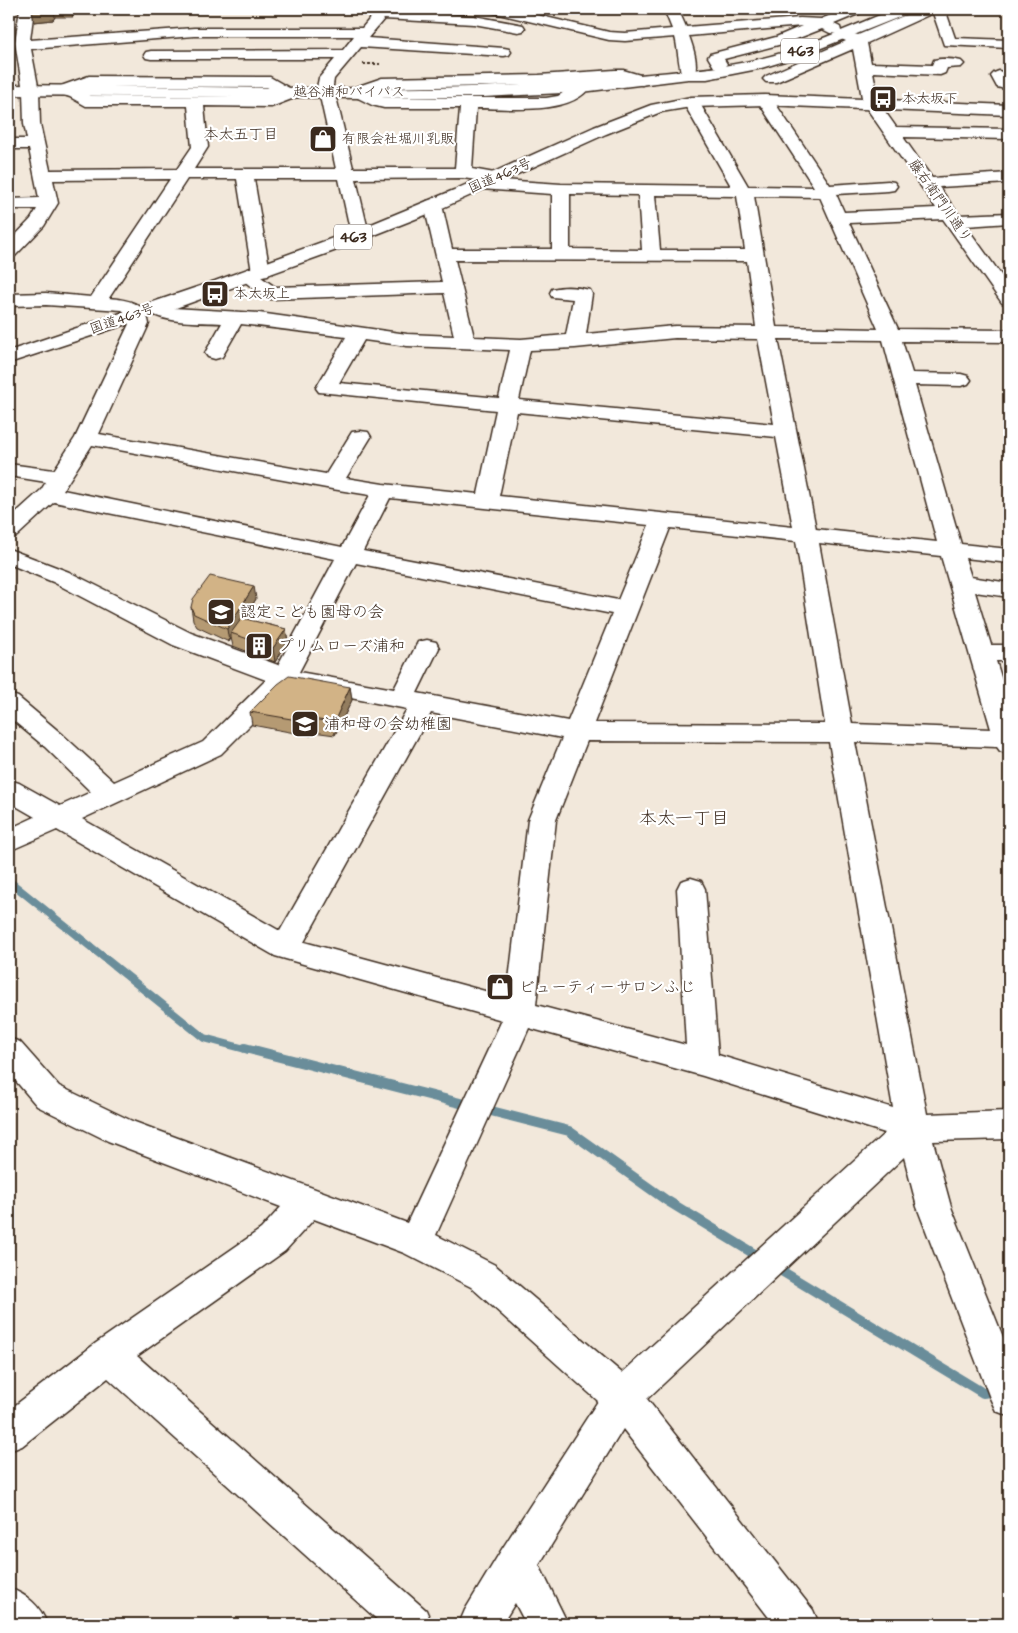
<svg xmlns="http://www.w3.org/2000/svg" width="1018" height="1633" font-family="'Architects Daughter','Klee One',sans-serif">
	<rect width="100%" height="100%" fill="#f2e8db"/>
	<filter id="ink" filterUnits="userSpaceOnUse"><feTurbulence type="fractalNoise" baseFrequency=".02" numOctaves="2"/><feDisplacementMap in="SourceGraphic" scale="10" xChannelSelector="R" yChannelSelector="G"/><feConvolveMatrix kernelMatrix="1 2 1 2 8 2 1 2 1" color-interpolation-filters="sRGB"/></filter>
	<g filter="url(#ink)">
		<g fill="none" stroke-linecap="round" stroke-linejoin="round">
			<path stroke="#6a8d9a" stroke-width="8" d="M9 881 204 1038 249 1050"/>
			<path stroke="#6a8d9a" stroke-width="10" d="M245 1048 569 1131 666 1200 761 1258
				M775 1267 983 1393 1009 1389"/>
			<defs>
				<path id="minor" d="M20 9H34L30 40 194 28H362L378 9H392L391 11 474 16 518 24 523 25 525 28 523 31 518 32 474 24 384 19 368 38 504 48 509 49 511 52 509 55 504 56 361 47 334 79 332 92 337 101 353 168H455L460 108H384L372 105 356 97 347 96 344 93 347 90 382 78 539 75 615 70H623L647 77 650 80 647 83 642 85 615 80 539 85 383 88 371 92 384 98H546L558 96 577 84H587L590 87C570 116 506 108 476 108L472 169 500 174 502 178 501 180 561 184 731 186 683 102 685 99H697L699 102 748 186 814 187 757 100 759 97H771L830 185 888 181 894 182 897 186 894 190 888 191 836 194 844 212 936 208 863 103 853 49 776 82H766L763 79 766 76 846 41 839 38 838 34 830 33 822 29 786 43 724 59 727 64 724 67H714L708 57 710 54 776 37 802 26 689 36C693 47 700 67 693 77H683C679 71 678 47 675 37L625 41 609 40 490 12 488 9H512L609 32 625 33 672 29 664 9H678L686 27 800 18 821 19 846 9H865L863 12 834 24 840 27 841 31 858 35 920 9H945L955 38 1009 40V48L944 45 933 13 867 43 871 63 932 65 934 60C942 58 953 59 961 61L964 64 961 67 947 68 945 73 940 75 873 72 879 103 896 127 1009 129V139L903 137 932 178 1009 173V183L939 187 959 215 1009 213V223L966 226 1009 286V305L1002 303 943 219 849 223 898 329 1009 330V342L902 341 912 373 961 374 968 376 971 380 968 384 961 386 915 385 961 544 1009 549V563L965 558 971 577 1009 583V597L975 592 991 645H1009V661H996L1009 703V754L1000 751 997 747 855 742 927 1114 1009 1111V1139L933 1141 951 1207 1009 1352V1416L996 1411 990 1398 917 1207 904 1157 647 1399 813 1610 819 1624H774L623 1429 539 1565 568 1624H526L515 1603 502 1624H459L465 1610 502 1549 598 1401 471 1287 404 1253 314 1219 285 1251 137 1356 426 1610 432 1624H382L108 1378 22 1446 9 1451V1410L96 1343 261 1229 281 1207 108 1141 37 1106 9 1073V1038L20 1042 59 1086 132 1121 407 1223 502 1020 275 956 57 830 9 851V829L35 817 9 802V780L19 783 60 806 91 792 45 747 9 717V694L18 697 63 735 114 782 203 742 266 680 173 645 53 582 9 564V549L69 572 191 633 278 665 335 559 54 502 17 536 9 538V519L41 490 46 482 9 476V464L54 470 75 438 129 324 127 314 122 310 46 305 9 306V294L46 293 91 297 170 179 53 180 58 203 44 226 15 256 9 257V242L31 219 37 209H9V199L39 198 29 149H9V139H27L24 124 23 91 15 42ZM194 36H354L343 50 151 51 146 52 144 55 146 58 151 59H335L319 78 316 92 321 101 336 169H194L208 147 204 106 271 107 302 95 305 92 302 89 297 87 291 89 270 77 89 76 58 87 55 90 58 93 70 97 86 106H188L192 147 177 169 50 170 40 124 39 91 31 49ZM91 86 267 87 278 94 269 97 90 96 79 90ZM463 178 476 180 472 184 475 188 481 189 552 194V249H452L442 205 439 201 433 200 427 201 424 205 442 282 275 287 261 277 268 276 270 272 254 179H339L351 234 354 238 360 239 366 238 369 234 356 179ZM187 179H237L252 272H240L238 276 264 297 271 299 444 293 454 336 407 334 259 313 173 308 155 302 148 304 145 308C157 324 203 322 222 323L205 353 208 357 215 359 222 357 241 324 346 337 316 388 319 392 496 410 478 494 383 484 346 478 371 437 368 432 360 431 352 432 326 474 99 434 149 324C146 302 128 300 109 298ZM570 194 638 195 642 250 570 249ZM655 195 737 196 745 250H660ZM754 196 820 197 878 329 776 327ZM455 260 747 261 756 327 675 326 586 334 592 294 590 290C578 287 564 286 552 289L550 293 552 297 573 299 566 335 521 339 474 337ZM675 338 758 339 774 424 519 400 530 350 575 348ZM778 339 883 340 937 542 816 529ZM364 340 407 346 510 350 499 398 339 383ZM517 412 776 437 793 527 499 496ZM92 445 332 489 370 495 342 547 63 490ZM390 498 649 525 618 600 363 551ZM670 528 796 541 825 724 594 723ZM819 543 941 556 991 729 852 724ZM356 563 612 614 568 721 417 693 439 648 436 642 427 640 418 642 394 689 299 672ZM289 686 407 709 280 931 82 819 221 754ZM431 713 562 738 528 820 507 997 304 942ZM587 741 829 742 893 1108 718 1055 705 889 701 881 691 878 681 881 677 889 686 1045 536 1005 556 820ZM529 1028 703 1076 885 1133 622 1373 495 1265 436 1235Z
					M720 9H746L744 12C737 14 729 14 722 12Z
					M999 71 1004 73 1009 80V90L997 87 991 76 994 73Z
					M9 1588C27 1595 40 1605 47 1624H9Z"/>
				<path id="highway" d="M895 9H914L912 12 801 56 758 69 707 79H688L582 92 484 97 361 98 9 95V85C105 86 201 87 297 88 412 89 526 89 640 75 678 71 717 69 755 60 803 49 849 27 895 9Z
					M765 95 1009 105V115L765 105 691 107 661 112 606 134 438 210 334 251 176 308 9 363V351L215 281 374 223 454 190 594 127 651 105 691 97Z"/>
			</defs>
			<use href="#minor" stroke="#3b2a1e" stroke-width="3"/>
			<use href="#highway" stroke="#3b2a1e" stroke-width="3"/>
			<path stroke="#3b2a1e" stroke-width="2" stroke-dasharray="3 2" stroke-linecap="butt" d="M363 64H380"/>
			<use href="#minor" fill="#fff" fill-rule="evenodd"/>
			<use href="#highway" fill="#fff" fill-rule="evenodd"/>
		</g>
		<path fill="#b59a73" stroke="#3b2a1e" d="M32 9H74L73 17H55L53 20 34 22Z
			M256 599 244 619 286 629 288 642 275 662 233 646 231 638 229 642 197 627 193 620 191 607Z
			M350 687 352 700 335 735 313 732 311 736 252 725 250 712Z"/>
		<path fill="#937d5e" stroke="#3b2a1e" d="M41 9H54L55 17 53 20 34 22 32 10Z
			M71 9H74L73 17Z
			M254 586 256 599 234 634 231 633V638L229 642 227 629Z
			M286 629 288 642 275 662 273 648Z
			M350 687 352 700 335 735 334 722Z
			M311 719 313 732 311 736 309 722Z"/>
		<path fill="#d2b386" stroke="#3b2a1e" d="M210 576 254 586 227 629 194 614 191 607 193 599Z
			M242 618 286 629 273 648 231 633Z
			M289 676 350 687 334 722 311 719 309 722 250 712 278 684Z"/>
	</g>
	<defs>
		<symbol id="bus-square" viewBox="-11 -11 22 22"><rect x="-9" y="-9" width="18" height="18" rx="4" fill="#3b2a1e" stroke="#fff"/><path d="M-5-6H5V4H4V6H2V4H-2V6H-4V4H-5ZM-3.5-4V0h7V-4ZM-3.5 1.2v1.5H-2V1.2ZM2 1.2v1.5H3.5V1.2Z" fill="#fff"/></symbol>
		<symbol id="shop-square" viewBox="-11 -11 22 22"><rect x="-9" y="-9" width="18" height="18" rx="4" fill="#3b2a1e" stroke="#fff"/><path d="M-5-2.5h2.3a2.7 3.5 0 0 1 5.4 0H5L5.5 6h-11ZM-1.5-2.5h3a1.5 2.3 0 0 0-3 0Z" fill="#fff"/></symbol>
		<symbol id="school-square" viewBox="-11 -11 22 22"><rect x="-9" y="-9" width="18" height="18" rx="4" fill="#3b2a1e" stroke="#fff"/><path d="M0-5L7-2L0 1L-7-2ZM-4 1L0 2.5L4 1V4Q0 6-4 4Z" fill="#fff"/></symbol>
		<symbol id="building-square" viewBox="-11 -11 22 22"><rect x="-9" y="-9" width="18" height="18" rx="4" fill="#3b2a1e" stroke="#fff"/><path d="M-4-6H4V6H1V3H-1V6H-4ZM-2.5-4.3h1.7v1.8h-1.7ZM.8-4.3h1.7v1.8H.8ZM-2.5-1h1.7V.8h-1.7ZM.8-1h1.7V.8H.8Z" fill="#fff"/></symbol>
	</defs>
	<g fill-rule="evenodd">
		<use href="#bus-square" x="867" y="83" width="32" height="32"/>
		<use href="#shop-square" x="307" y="123" width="32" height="32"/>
		<use href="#bus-square" x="199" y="278" width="32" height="32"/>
		<use href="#school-square" x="205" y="596" width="32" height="32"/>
		<use href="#building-square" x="243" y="630" width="32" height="32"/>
		<use href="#school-square" x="289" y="708" width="32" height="32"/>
		<use href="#shop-square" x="484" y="971" width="32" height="32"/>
	</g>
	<g text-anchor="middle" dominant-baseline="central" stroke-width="4.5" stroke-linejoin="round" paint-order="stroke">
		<g font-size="14" fill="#3b2a1e" stroke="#fff">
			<text x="349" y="92">越谷浦和バイパス</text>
			<text transform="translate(500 176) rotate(-24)">国道463号</text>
			<text transform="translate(940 201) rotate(55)">藤右衛門川通り</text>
			<text transform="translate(122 319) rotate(-19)">国道463号</text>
		</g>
		<g font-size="14" fill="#3b2a1e" stroke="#fff" text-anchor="start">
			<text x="902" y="99">本太坂下</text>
			<text x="342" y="139">有限会社堀川乳販</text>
			<text x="234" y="294">本太坂上</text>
		</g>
		<g fill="#fff" stroke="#766a62" stroke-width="1">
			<rect x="781" y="38.5" width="38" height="25" rx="4"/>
			<rect x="334" y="224.5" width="38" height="25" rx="4"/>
		</g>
		<g font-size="15" font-weight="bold" fill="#3b2a1e">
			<text x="800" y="51">463</text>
			<text x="353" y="237">463</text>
		</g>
		<g font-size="15" fill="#3b2a1e" stroke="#fff">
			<text x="241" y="134">本太五丁目</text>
		</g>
		<g font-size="16" fill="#3b2a1e" stroke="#fff" text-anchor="start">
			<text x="240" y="612">認定こども園母の会</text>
			<text x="278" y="646">プリムローズ浦和</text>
			<text x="324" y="724">浦和母の会幼稚園</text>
			<text x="519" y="987">ビューティーサロンふじ</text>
		</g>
		<g font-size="18" fill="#3b2a1e" stroke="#fff">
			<text x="684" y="818">本太一丁目</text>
		</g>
	</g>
	<rect width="1018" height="1633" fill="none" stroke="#fff" stroke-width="30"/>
	<rect x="15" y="15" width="988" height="1603" fill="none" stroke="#3b2a1e" stroke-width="2" filter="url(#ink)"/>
</svg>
